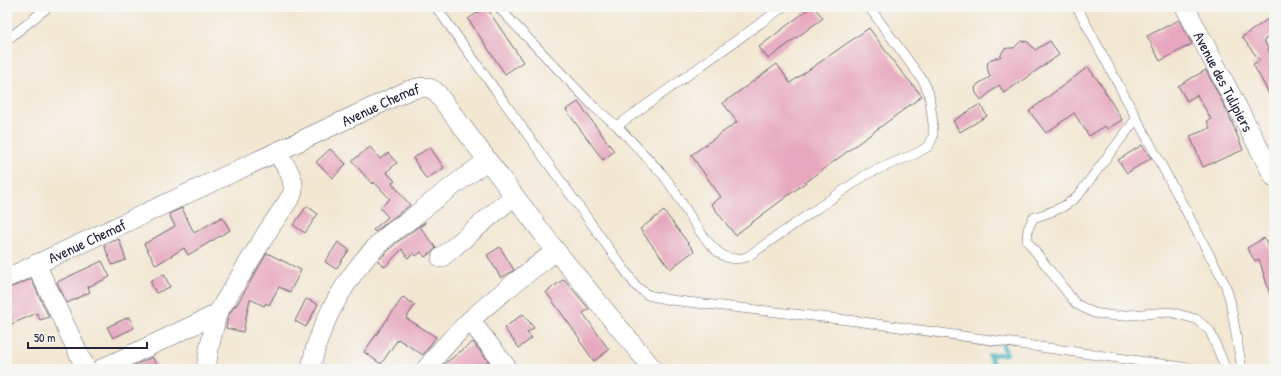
<svg xmlns="http://www.w3.org/2000/svg" width="1281" height="376" font-family="'Patrick Hand',sans-serif">
	<rect width="100%" height="100%" fill="#f6f6f2"/>
	<filter id="ink" filterUnits="userSpaceOnUse"><feTurbulence type="fractalNoise" baseFrequency=".025" numOctaves="2"/><feDisplacementMap in="SourceGraphic" scale="8" xChannelSelector="R" yChannelSelector="G"/><feConvolveMatrix kernelMatrix="1 2 1 2 8 2 1 2 1" color-interpolation-filters="sRGB"/></filter>
	<filter id="wash" filterUnits="userSpaceOnUse"><feTurbulence type="fractalNoise" baseFrequency=".012" numOctaves="4" result="noise"/><feDisplacementMap in="SourceGraphic" scale="16" xChannelSelector="R" yChannelSelector="G"/><feGaussianBlur stdDeviation="0.9" result="paint"/><feColorMatrix in="noise" values="0 0 0 0 0 0 0 0 0 0 0 0 0 0 0 0 0 1.4 0 .05"/><feComposite in="paint" operator="in"/></filter>
	<g filter="url(#wash)">
		<rect width="100%" height="100%" fill="#f3e7d2"/>
		<g fill="none" stroke-linecap="round" stroke-linejoin="round">
			<path stroke="#44b1c1" stroke-width="4.5" d="M991 369 993 363 989 355 1007 354 1003 346"/>
		</g>
		<g id="blocks">
			<path fill="#e7a8bf" d="M486 7 523 62 505 74 468 19Z
				M811 7H814L823 18 768 59 759 47Z
				M1274 15V33L1264 40 1271 55 1274 53V103L1253 64 1260 61 1242 37Z
				M1179 20 1192 44 1160 61 1147 36Z
				M869 28 896 65 922 96 735 235 711 204 721 197 691 155 737 122 723 103 777 64 790 83Z
				M1021 41 1028 42 1035 50 1050 41 1059 55 1004 93 999 85 981 100 976 93 975 88 978 84 990 77 987 67 988 62 991 59 1000 57 1004 49 1009 48H1014Z
				M1088 67 1105 90H1104L1122 120 1107 129 1105 126 1089 136 1074 113 1046 133 1029 111Z
				M1206 70 1229 115 1243 150 1203 167 1190 136 1210 128 1207 121 1211 119 1197 95 1187 101 1178 86Z
				M578 102 614 151 603 160 566 110Z
				M980 104 987 116 960 132 953 121Z
				M1142 145 1151 158 1127 173 1118 160Z
				M370 147 380 159 388 153 397 163 386 172 395 181 392 183 410 205 375 232 373 230 388 217 380 208 390 199 374 182 372 184 352 161Z
				M430 147 444 168 426 179 413 158Z
				M330 149 346 164 333 178 316 162Z
				M307 206 318 214 305 233 293 225Z
				M182 208 194 233 222 217 230 230 188 255 184 248 156 265 144 244 175 226 169 214Z
				M664 211 694 251 670 269 640 229Z
				M425 222V223L420 227 436 248 433 251 425 257 421 252 416 256 414 253 408 258 402 249 385 267 378 261 396 243Z
				M1264 238 1274 256V297H1271L1259 259 1255 261 1247 248Z
				M119 239 126 260 112 265 104 245Z
				M338 242 349 250 336 269 325 262Z
				M500 247 514 270 501 278 487 255Z
				M267 253 301 270 290 292 279 287 269 305 266 303 264 306 250 299 243 332 226 328 228 316 235 305 236 306Z
				M102 261 110 277 88 287 90 292 67 303 57 282Z
				M164 274 170 287 156 293 150 281Z
				M31 279 49 317 40 320 37 313 7 326V289Z
				M564 279 589 309 583 313 609 350 594 361 579 340 580 339 546 292Z
				M403 297 415 305 406 318 436 337 423 355 398 339 381 364 364 352Z
				M306 299 318 304 306 327 295 321Z
				M523 314 534 328 527 333 532 338 519 348 504 328Z
				M129 317 134 328 113 338 107 327Z
				M473 342 494 369H440L444 364Z
				M152 357 159 369H127Z"/>
		</g>
	</g>
	<g filter="url(#ink)">
		<use href="#blocks" fill-opacity="0" stroke="#6b6770" stroke-width="1"/>
		<g fill="none" stroke-linecap="round" stroke-linejoin="round">
			<defs>
				<path id="lane" d="M436 7 636 286 648 295 670 300 856 321 1196 369
					M498 7 594 107 617 126 783 7
					M1077 7 1225 284 1230 300 1242 369
					M7 40 48 7
					M1136 119 1080 193C1065 209 1053 211 1033 218L1028 229 1027 241 1076 304 1094 313 1115 316 1170 312 1196 319 1210 331 1226 369
					M617 126C632 142 648 158 663 175 681 196 701 245 726 257 733 260 740 259 747 257L867 174 917 153 929 146 933 136V124L929 94 924 82 869 7"/>
				<g id="street">
					<path id="s1" d="M1185 7 1274 177"/>
					<path d="M441 258 514 196"/>
					<path d="M36 264 86 369"/>
					<path id="s2" d="M7 278 407 91C417 88 427 84 436 92L556 251 653 369"/>
					<path d="M470 320 508 369"/>
					<path d="M101 369 217 314"/>
					<path d="M206 369 209 349 217 314 269 229 292 195C297 179 285 165 276 152"/>
					<path d="M311 369C318 324 349 271 383 240 391 232 402 225 412 218 436 198 462 179 487 161"/>
					<path d="M426 369C462 321 509 287 556 251"/>
				</g>
			</defs>
			<use href="#lane" stroke="#6b6770" stroke-width="10"/>
			<use href="#street" stroke="#6b6770" stroke-width="20"/>
			<use href="#lane" stroke="#fff" stroke-width="9"/>
			<use href="#street" stroke="#fff" stroke-width="19"/>
		</g>
	</g>
	<g text-anchor="middle" dominant-baseline="central" stroke-width="3.5" stroke-linejoin="round" paint-order="stroke">
		<g font-size="15" fill="#22223b" stroke="#f6f6f2">
			<text stroke="none"><textPath href="#s1" startOffset="84">Avenue des Tulipiers</textPath></text>
			<text stroke="none"><textPath href="#s2" startOffset="412">Avenue Chemaf</textPath></text>
			<text stroke="none"><textPath href="#s2" startOffset="88">Avenue Chemaf</textPath></text>
		</g>
	</g>
	<rect width="1281" height="376" fill="none" stroke="#f6f6f2" stroke-width="24"/>
	<path d="M28 342v6h119v-6" fill="none" stroke="#22223b" stroke-width="2"/>
	<text x="34" y="342" font-size="12" fill="#22223b" stroke="#f6f6f2" stroke-width="3" paint-order="stroke">50 m</text>
</svg>
